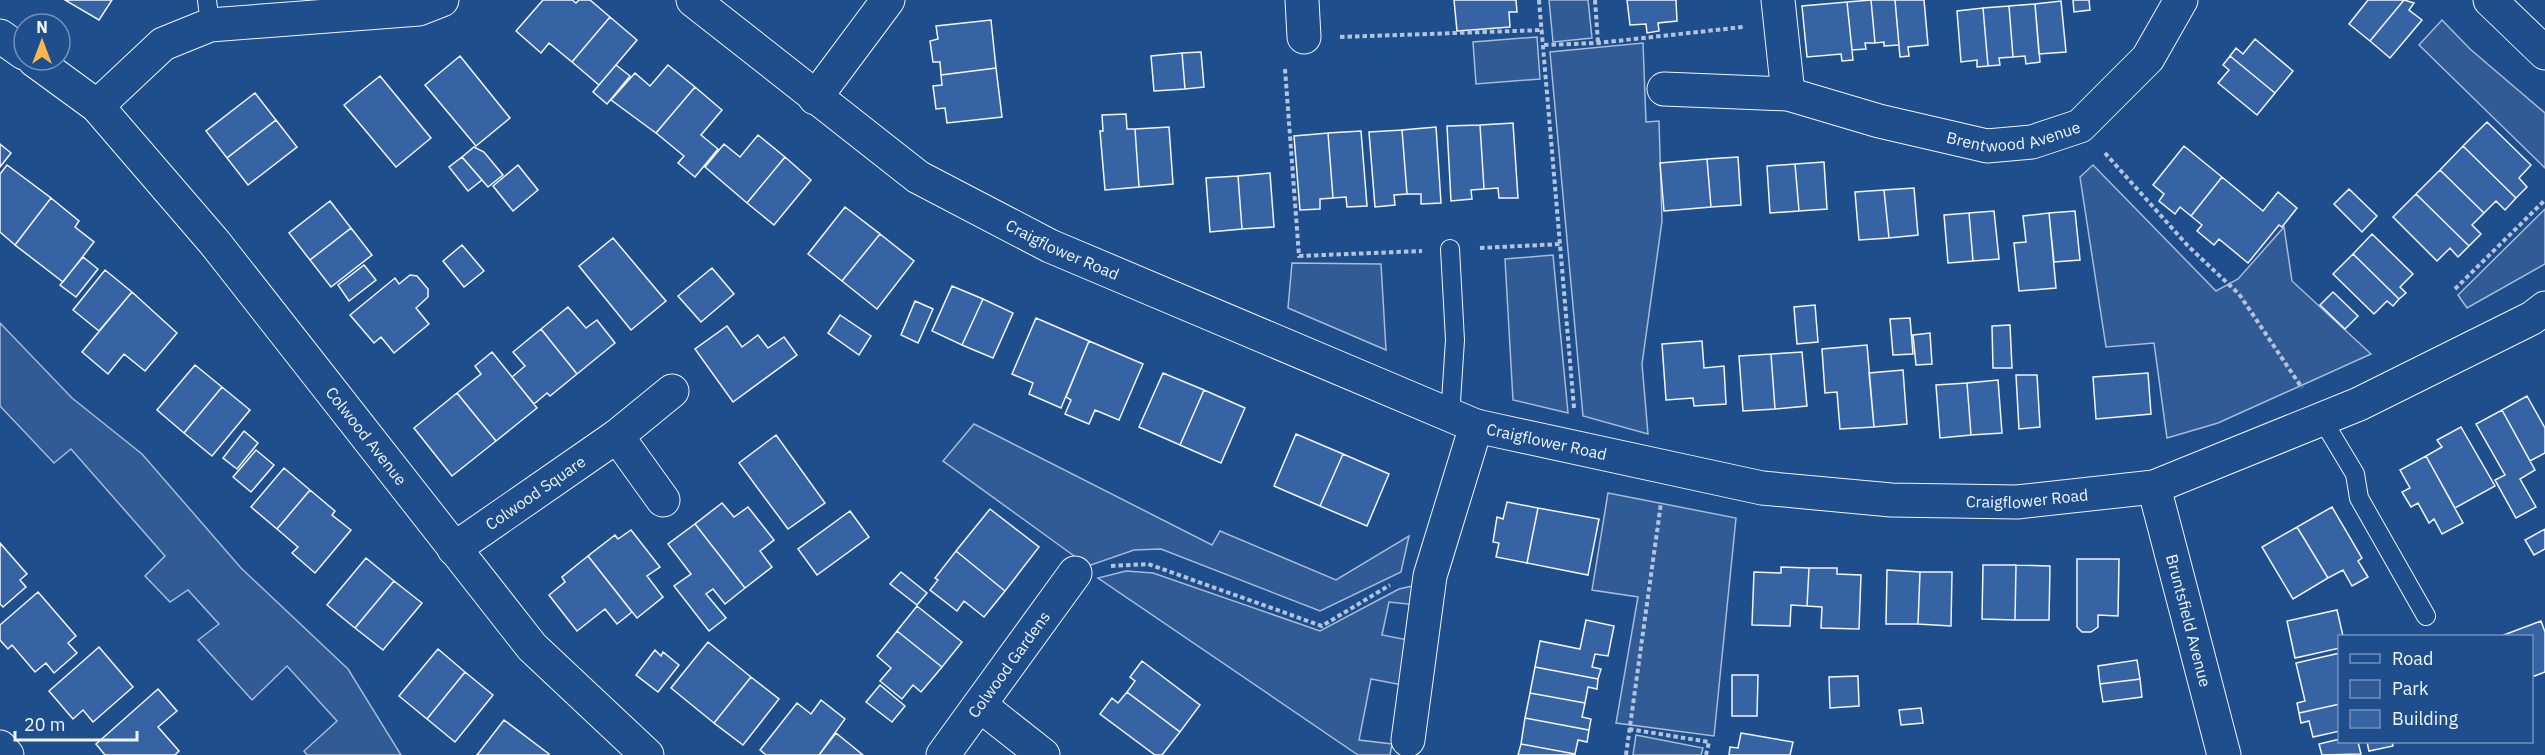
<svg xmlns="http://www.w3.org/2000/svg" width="2545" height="755" font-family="'IBM Plex Sans',sans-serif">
	<rect width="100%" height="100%" fill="#1f4e8c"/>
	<path fill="#305b95" stroke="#a8bbd7" stroke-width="1.5" d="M1549 0H1588L1592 38 1553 42Z
		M2442 20 2470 49 2545 113V168L2419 45Z
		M1537 37 1540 79 1476 84 1473 42Z
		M1643 43 1646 122 1659 121 1662 221 1642 364 1648 434 1583 416 1550 52Z
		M2093 165 2216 291 2238 279 2284 227 2292 281 2371 354 2218 423 2167 438 2154 343 2106 347 2080 177Z
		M2545 209V264L2467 308 2458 295Z
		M1553 255 1568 413 1513 400 1505 259Z
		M1292 263 1381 264 1386 350 1288 308Z
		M0 323 72 398 142 454 241 568 348 669 401 755H307L304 751 337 721 287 666 252 700 198 640 219 624 188 590 170 602 145 576 165 556 71 449 54 463 0 406Z
		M974 424 1212 545 1220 531 1336 580 1409 536 1401 572 1320 611 1161 549 1134 550 1088 566 943 461Z
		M1608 493 1736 518 1714 736 1616 723 1638 597 1592 590Z
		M1126 571 1153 573 1320 631 1399 589 1417 585V605L1389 602 1382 635 1413 641 1402 685 1371 679 1359 740 1392 744 1390 755H1358L1098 578Z
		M1636 735 1703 748 1701 755H1633Z"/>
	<path fill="#3563a3" stroke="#f2f6ff" stroke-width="1.5" d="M65 0H112L99 20Z
		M543 0H572L576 3 579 0H590L610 17 572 62 549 43 541 53 516 31Z
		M1454 0H1516L1517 12H1509L1510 27 1457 31Z
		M1627 0H1676L1677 21 1658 23 1659 31 1647 33 1646 24 1630 25Z
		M1871 0H1895L1899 45 1884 46V42L1875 43Z
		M1871 0 1875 43H1865L1866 49 1852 50 1847 2Z
		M1895 0H1924L1928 45 1908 47 1909 56 1900 57Z
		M2073 0H2089L2090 10 2074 12Z
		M2368 0H2404L2370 41 2349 24Z
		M2404 0 2414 3 2409 10 2422 20 2390 58 2370 41Z
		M2061 1 2066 52 2039 54 2035 4Z
		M1847 2 1853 60 1842 61 1841 54 1807 57 1802 6Z
		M2035 4 2040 62 2026 64 2025 56 2013 57 2009 6Z
		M2009 6 2013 57 1999 58 2000 65 1988 66 1983 8Z
		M1983 8 1988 66 1977 67V60L1961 62 1957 11Z
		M610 17 637 40 599 85 572 62Z
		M991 20 996 68 941 75 940 62H933L930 41 938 39 936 26Z
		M2255 39 2293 71 2275 93 2230 56 2236 48 2243 54Z
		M1201 52 1204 87 1185 89 1182 53Z
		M1182 53 1185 89 1154 91 1151 56Z
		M460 56 510 118 476 146 425 85Z
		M2230 56 2275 93 2257 115 2218 83 2229 70 2223 65Z
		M616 65 630 76 607 104 593 92Z
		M668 65 695 87 656 133 611 100 635 73 650 86Z
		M996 68 1002 117 947 123 945 108 936 109 933 86 942 85 941 75Z
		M380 76 431 138 396 167 344 105Z
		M695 87 722 110 701 135 718 149 695 177 678 163 684 156 656 133Z
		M255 93 276 120 227 158 206 131Z
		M1126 114 1127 129H1135L1139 187 1105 190 1100 131H1103L1102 115Z
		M276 120 297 147 248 185 227 158Z
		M2487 122 2531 165 2519 178 2527 187 2516 198 2463 146Z
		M1513 123 1518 198H1499L1498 188 1484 189 1480 125Z
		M1480 125 1484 189 1471 190 1472 199 1451 201 1447 126Z
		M1169 127 1173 184 1139 187 1135 129Z
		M1436 127 1441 203 1421 204V194H1407L1402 130Z
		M1402 130 1407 194 1394 195 1395 205 1375 207 1369 132Z
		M1361 131 1367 206 1347 207 1346 197 1333 198 1328 133Z
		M1328 133 1333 198 1320 199V209L1300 210 1294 136Z
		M758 135 785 157 747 203 705 167 724 144 740 157Z
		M0 144 11 153 0 167Z
		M2184 146 2222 177 2191 216 2180 207 2175 214 2159 201 2164 194 2153 185Z
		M2463 146 2516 198 2505 210 2496 201 2484 213 2440 170Z
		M474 147 484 152 503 175 488 187 462 157Z
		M462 157 482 180 468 191 449 167Z
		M785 157 811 180 774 225 747 203Z
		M1738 157 1741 205 1711 207 1707 159Z
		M1707 159 1711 207 1664 211 1660 163Z
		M1824 162 1827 209 1799 211 1795 164Z
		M1795 164 1799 211 1770 213 1767 166Z
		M7 165 51 198 15 245 0 232V174Z
		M518 165 538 190 513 211 493 186Z
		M2440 170 2484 213 2472 225 2481 234 2469 246 2416 194Z
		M1270 173 1274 227 1242 229 1238 176Z
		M1238 176 1242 229 1210 232 1206 178Z
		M2222 177 2263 211 2278 192 2297 208 2282 227 2279 225 2248 263 2219 239 2214 245 2197 231 2202 225 2191 216Z
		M1914 188 1918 235 1889 238 1884 190Z
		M2349 189 2377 216 2362 232 2334 204Z
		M1884 190 1889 238 1859 240 1855 192Z
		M2416 194 2469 246 2458 257 2450 248 2437 261 2393 217Z
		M51 198 79 221 75 227 94 242 63 282 15 245Z
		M330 201 351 228 310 260 289 233Z
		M845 207 880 234 842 281 808 254Z
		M1994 211 1999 259 1973 261 1969 213Z
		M2075 211 2080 260 2054 262 2049 213Z
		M1969 213 1973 261 1948 263 1944 215Z
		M2049 213 2056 288 2019 291 2014 243 2026 242 2023 216Z
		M351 228 372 255 331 287 310 260Z
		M880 234 914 261 877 309 842 281Z
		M2372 234 2413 274 2400 287 2406 293 2399 299 2353 254Z
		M613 238 666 301 631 330 579 266Z
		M462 245 484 271 464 287 443 261Z
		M2353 254 2399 299 2393 306 2387 301 2374 314 2333 274Z
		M83 257 98 269 76 297 60 285Z
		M364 265 376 280 349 301 338 285Z
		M712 268 734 294 701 322 678 296Z
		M105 270 132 292 99 331 73 310Z
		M410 275 417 276 428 289V297L416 308 429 324 394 353 381 337 374 343 350 315 395 278 399 284Z
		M952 286 983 299 962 345 932 331Z
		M132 292 177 333 145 371 124 354 108 374 82 352Z
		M2333 292 2358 316 2345 329 2320 305Z
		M983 299 1013 313 993 358 962 345Z
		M915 301 933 309 918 343 901 335Z
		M1815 305 1818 342 1797 344 1794 307Z
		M568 307 586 328 597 320 615 343 577 374 541 329Z
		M840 315 871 336 859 355 828 333Z
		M1036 318 1089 341 1061 408 1029 394 1033 383 1012 374Z
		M1910 318 1913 354 1893 355 1890 319Z
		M2010 325 2012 368H1993L1992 326Z
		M727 326 742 347 758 335 768 348 784 337 797 355 733 402 695 349Z
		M541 329 577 374 550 396 547 393 534 404 512 377 525 366 513 352Z
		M1930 333 1932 364 1916 365 1913 335Z
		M1089 341 1143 364 1119 420 1095 410 1089 424 1065 414 1071 400 1066 397Z
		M1702 341 1704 368 1724 366 1726 404 1694 406 1693 398 1666 400 1662 344Z
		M1867 345 1874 427 1840 429 1837 392 1825 393 1822 349Z
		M492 352 537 408 496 441 457 393 481 374 475 366Z
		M1802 352 1807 406 1775 409 1771 354Z
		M1771 354 1775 409 1743 411 1739 356Z
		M195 365 222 387 184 433 157 410Z
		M1903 370 1907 424 1874 427 1869 373Z
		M1163 373 1204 390 1180 445 1139 427Z
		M2148 373 2151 414 2096 419 2093 377Z
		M2016 375H2037L2040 427 2019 429Z
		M1998 380 2002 433 1971 435 1967 383Z
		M1967 383 1971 435 1940 438 1936 385Z
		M222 387 250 410 212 456 184 433Z
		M1204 390 1245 408 1221 463 1180 445Z
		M457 393 496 441 452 476 414 428Z
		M2527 396 2545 428V453L2530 461 2502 410Z
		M2502 410 2535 470 2520 479 2536 507 2516 518 2495 480 2505 475 2476 424Z
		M2461 427 2495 486 2455 508 2426 456 2442 447 2437 440Z
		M244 431 258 443 237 469 223 458Z
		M1296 434 1343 454 1320 506 1274 486Z
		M776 435 825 503 788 529 739 463Z
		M256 450 274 465 251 492 233 477Z
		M1343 454 1389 474 1367 526 1320 506Z
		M2426 456 2463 523 2442 534 2434 519 2429 523 2418 503 2411 507 2402 492 2410 488 2400 470Z
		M284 468 310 490 277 529 251 507Z
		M310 490 335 511 332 515 351 530 315 573 292 553 298 547 277 529Z
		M1507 502 1538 508 1527 563 1496 557 1499 543 1493 542 1497 517 1503 519Z
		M722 503 734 517 748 507 774 540 760 551 772 567 745 588 695 524Z
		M2332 507 2362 558 2358 561 2368 577 2352 586 2343 570 2328 578 2297 527Z
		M1538 508 1599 519 1588 575 1527 563Z
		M990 509 1039 547 1005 591 956 551Z
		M850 511 869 537 817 575 798 549Z
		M695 524 745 588 725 604 713 589 706 594 726 618 709 631 674 586 691 574 668 544Z
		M2297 527 2328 578 2293 599 2262 547Z
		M2545 529V549L2534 555 2525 540Z
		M631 530 660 567 647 576 663 597 637 618 588 556 615 535 618 539Z
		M0 543 27 574 20 580 26 587 3 607 0 604Z
		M956 551 1005 591 984 617 964 601 957 611 930 590 938 580 935 578Z
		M588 556 632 612 617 624 605 609 577 631 549 595 565 582 562 577Z
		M366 558 394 581 355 628 327 605Z
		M2077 559H2119L2118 616 2098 615V627L2091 632H2082L2077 627Z
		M1983 565H2016L2015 620 1982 619Z
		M2016 565 2050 566 2049 620H2015Z
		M1781 567 1809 568 1807 606 1791 605 1790 626 1752 625 1754 572 1781 573Z
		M1809 568H1837V574L1861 575 1859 629 1821 628 1822 607 1807 606Z
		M1887 570 1920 572 1918 624H1886Z
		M901 572 927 593 917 605 890 584Z
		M1920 572H1952L1951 626 1918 624Z
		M394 581 422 603 383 650 355 628Z
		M38 592 76 636 68 643 77 653 54 673 46 663 35 672 12 645 8 649 0 640V625Z
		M917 606 962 642 942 667 897 631Z
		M2337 610 2343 636H2340V648L2295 658 2287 621Z
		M1586 620 1614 626 1608 656 1595 654 1592 667 1601 669 1598 679 1535 667 1540 641 1580 649Z
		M2541 621 2545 632V672L2532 677V636H2501Z
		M897 631 942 667 921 692 913 685 902 699 880 681 891 668 877 656Z
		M708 642 751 677 714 723 671 688Z
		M99 647 133 687 93 722 83 710 73 719 49 691Z
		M438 649 465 672 427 719 399 696Z
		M655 650 661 656 663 652 679 665 658 692 636 675Z
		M2340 653V704L2299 713 2297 703 2305 701 2296 663Z
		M2137 660 2140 679 2100 684 2098 666Z
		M1142 661 1200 705 1180 732 1127 692 1135 681 1130 677Z
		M1535 667 1598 679 1597 689 1588 687 1585 703 1530 693Z
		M465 672 493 695 455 742 427 719Z
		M1732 675H1758L1757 716H1732Z
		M1858 676 1859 706 1830 708 1829 677Z
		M751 677 779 699 743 745 714 723Z
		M2140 679 2142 697 2103 702 2100 684Z
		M880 685 905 706 892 722 866 702Z
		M158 689 177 711 158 727 179 751 175 755H105L96 744Z
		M1127 692 1180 732 1162 755H1155L1100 714 1112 698 1118 703Z
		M1530 693 1585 703 1582 717 1591 719 1589 730 1525 718Z
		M821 700 845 719 819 755H766L760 750 797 703 811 714Z
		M2340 704V731L2313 737 2309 721 2301 723 2299 713Z
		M1921 708 1923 723 1901 725 1899 710Z
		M1525 718 1589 730 1587 742 1578 740 1575 754 1521 744Z
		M504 720 549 754 548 755H477Z
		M836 733 863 755H819Z
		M1741 733 1793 742 1790 755H1729L1730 747 1738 748Z
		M2340 739V742H2358L2361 754 2322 755 2319 744Z
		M2367 742H2392L2393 746 2369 751Z
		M1521 744 1575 754V755H1518Z"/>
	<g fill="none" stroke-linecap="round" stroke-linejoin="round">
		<defs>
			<path id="service" d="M207 0 210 25
				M1450 417 1455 340 1450 249
				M2322 419 2355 474 2359 498 2426 616"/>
			<g id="minor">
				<path id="s1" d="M693 0 918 177 1050 246 1476 426 1762 488 1891 500 2017 502 2154 487 2359 404 2532 318 2545 308"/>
				<path d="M1302 0 1304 37"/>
				<path d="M1778 0 1788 94"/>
				<path d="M2490 0 2545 53"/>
				<path d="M0 36 24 53"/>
				<path id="s2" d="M34 60 97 106 215 243 532 647 647 755"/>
				<path id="s3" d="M1664 89 1788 94 1879 121 1987 146 2032 142 2080 126 2148 58 2181 0"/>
				<path d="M815 98 888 0"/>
				<path d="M97 106 163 44 210 25 419 9 442 0"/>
				<path d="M617 436 663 500"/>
				<path id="s4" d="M2154 487 2224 755"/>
				<path id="s5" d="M454 549 617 436 672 391"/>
				<path d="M981 706 1043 755"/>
				<path d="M1408 740 1430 576 1476 426"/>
				<path d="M0 747 7 755"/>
				<path id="s6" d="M943 755 1075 573"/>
			</g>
		</defs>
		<use href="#service" stroke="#f2f6ff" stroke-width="20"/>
		<use href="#minor" stroke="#f2f6ff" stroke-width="35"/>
		<path stroke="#b3c4dc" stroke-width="4" stroke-dasharray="4.5 3" stroke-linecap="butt" d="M1539 0 1574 408
			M1595 0 1598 43
			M1340 37 1543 30
			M1544 45 1598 43 1743 27
			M1285 69 1299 256 1422 251
			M2105 153 2188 246 2239 294 2302 388
			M1480 248 1560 244
			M2455 289 2545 200
			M1111 566 1148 564 1322 626 1390 585
			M1629 729 1709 742 1706 755
			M1626 755 1661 503"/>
		<use href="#service" stroke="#1f4e8c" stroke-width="18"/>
		<use href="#minor" stroke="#1f4e8c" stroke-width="33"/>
	</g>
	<g text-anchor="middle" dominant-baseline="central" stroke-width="4.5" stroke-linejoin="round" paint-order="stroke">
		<g font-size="16" fill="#f2f6ff" stroke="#1f4e8c">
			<text stroke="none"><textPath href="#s3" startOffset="357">Brentwood Avenue</textPath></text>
			<text stroke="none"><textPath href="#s1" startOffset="448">Craigflower Road</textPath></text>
			<text stroke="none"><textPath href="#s2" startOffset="504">Colwood Avenue</textPath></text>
			<text stroke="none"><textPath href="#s1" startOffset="970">Craigflower Road</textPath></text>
			<text stroke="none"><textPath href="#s5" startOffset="99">Colwood Square</textPath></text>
			<text stroke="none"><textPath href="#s1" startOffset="1456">Craigflower Road</textPath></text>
			<text stroke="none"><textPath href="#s4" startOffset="138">Bruntsfield Avenue</textPath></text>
			<text stroke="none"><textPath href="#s6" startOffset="112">Colwood Gardens</textPath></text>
		</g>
	</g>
	<rect x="2338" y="635" width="195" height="108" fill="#1f4e8c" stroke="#7391ba" stroke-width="1.5"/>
	<rect x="2350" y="654" width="30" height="9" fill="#1f4e8c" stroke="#7391ba" stroke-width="1.5"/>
	<text x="2392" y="665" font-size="18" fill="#f2f6ff">Road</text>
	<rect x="2350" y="680" width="30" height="18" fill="#305b95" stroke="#7391ba" stroke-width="1.5"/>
	<text x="2392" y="695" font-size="18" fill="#f2f6ff">Park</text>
	<rect x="2350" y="710" width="30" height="18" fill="#3563a3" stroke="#7391ba" stroke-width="1.5"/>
	<text x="2392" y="725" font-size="18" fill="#f2f6ff">Building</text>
	<g transform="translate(42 42)"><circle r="28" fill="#1f4e8c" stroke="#7391ba" stroke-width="1.5"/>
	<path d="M0-4.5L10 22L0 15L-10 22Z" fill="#ffb74d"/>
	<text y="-9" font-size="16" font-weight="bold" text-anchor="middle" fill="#f2f6ff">N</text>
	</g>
	<path d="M15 731v9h122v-9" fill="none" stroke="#f2f6ff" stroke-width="3"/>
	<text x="24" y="731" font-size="18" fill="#f2f6ff" stroke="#1f4e8c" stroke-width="4.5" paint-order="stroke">20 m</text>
</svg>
